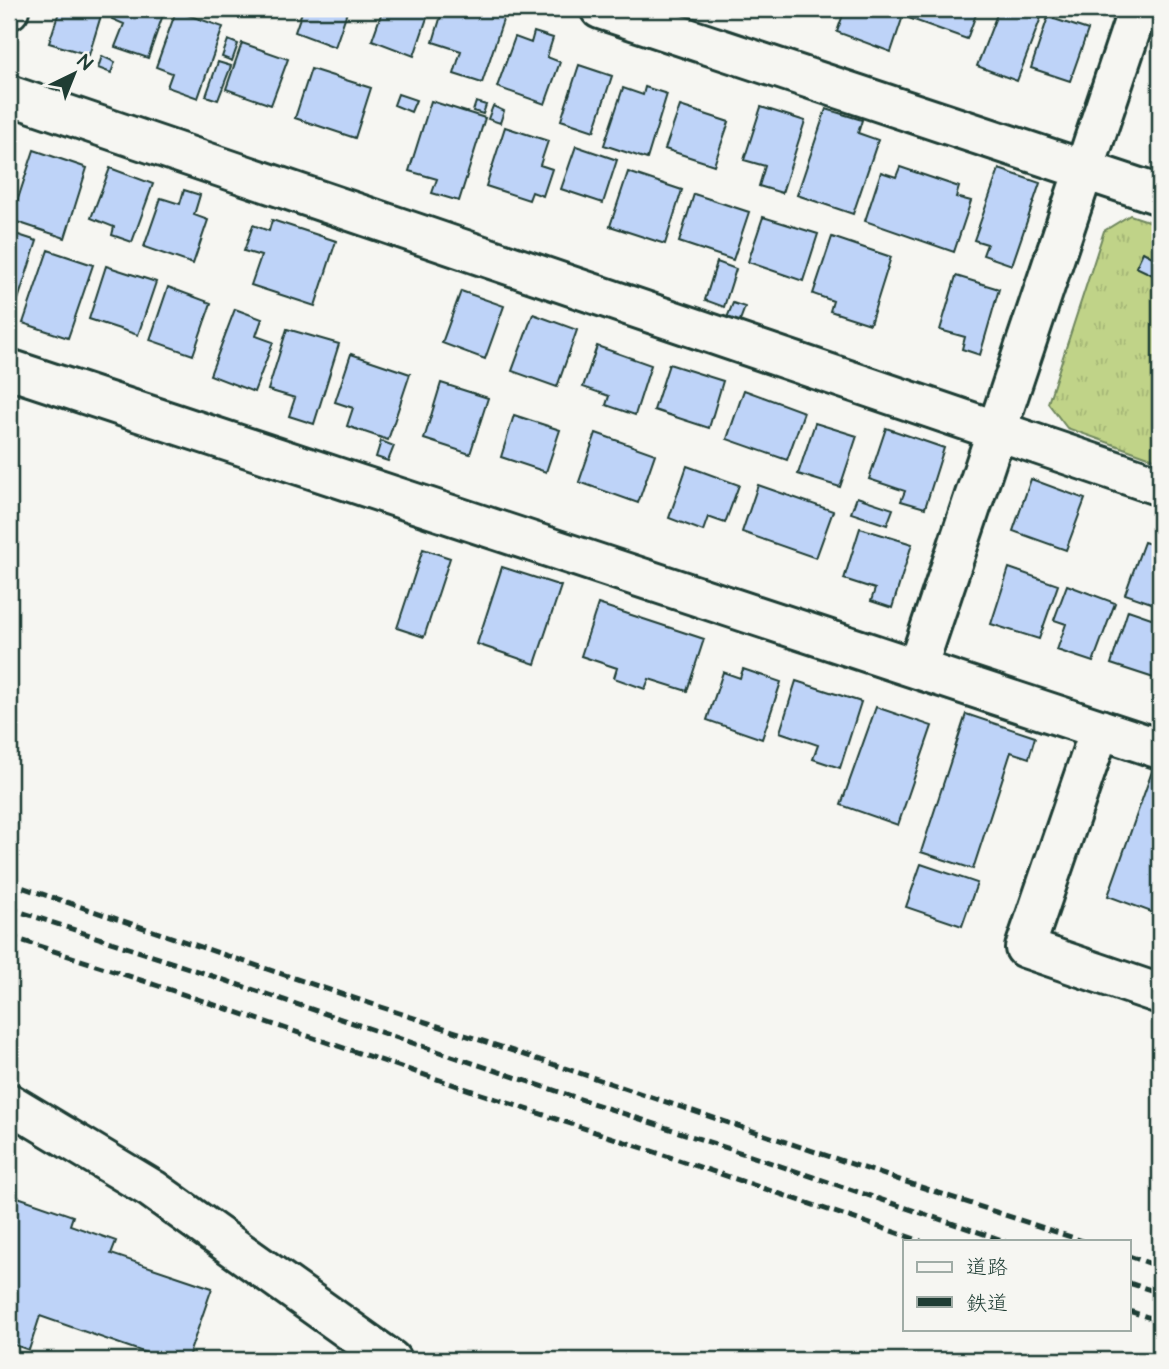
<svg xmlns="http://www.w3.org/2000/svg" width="1169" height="1369" font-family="'Architects Daughter','Klee One',sans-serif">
	<defs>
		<pattern id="grass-tufts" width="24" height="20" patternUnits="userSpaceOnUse" patternTransform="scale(1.75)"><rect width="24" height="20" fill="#c0d388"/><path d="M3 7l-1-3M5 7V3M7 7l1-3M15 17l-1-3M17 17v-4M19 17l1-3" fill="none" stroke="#a5b676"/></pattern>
	</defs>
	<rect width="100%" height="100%" fill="#f6f6f2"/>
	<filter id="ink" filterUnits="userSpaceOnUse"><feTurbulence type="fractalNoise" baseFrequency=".0143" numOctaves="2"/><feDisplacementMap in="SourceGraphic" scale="14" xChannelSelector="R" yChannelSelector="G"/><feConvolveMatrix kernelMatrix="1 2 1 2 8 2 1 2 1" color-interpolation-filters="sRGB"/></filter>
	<g filter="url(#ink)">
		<path fill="url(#grass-tufts)" stroke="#70885e" stroke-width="2" d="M1130 215 1160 225V461L1067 428 1048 403 1104 231Z"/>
		<path fill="#bed3f8" stroke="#1f3d34" stroke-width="2" d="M60 9H103L89 55 49 43Z
			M115 9H165L148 58 115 47 124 24 112 19Z
			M303 9H348L335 47 295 32Z
			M383 9H430L414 56 372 40Z
			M443 9H480L504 17 482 83 454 74 461 51 433 42Z
			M845 9H978L967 39 903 16 891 52 837 32Z
			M999 9H1035L1043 12 1017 81 977 66Z
			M176 11 223 27 198 98 167 87 172 73 156 67Z
			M1048 17 1088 30 1070 81 1031 68Z
			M534 32 553 38 547 57 560 62 545 104 497 87 515 37 531 43Z
			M228 40 238 44 232 61 222 57Z
			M242 43 288 59 271 105 226 89Z
			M102 56 115 62 111 73 98 68Z
			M218 62 231 66 218 100 206 96Z
			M579 65 612 76 594 131 561 120Z
			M311 69 371 88 355 138 295 118Z
			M645 87 667 94 647 159 604 145 623 88 643 95Z
			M398 94 416 100 411 112 394 105Z
			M431 101 485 118 459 201 432 193 437 179 409 171Z
			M476 102 486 105 483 114 473 111Z
			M493 106 504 111 500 123 488 119Z
			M680 106 729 122 714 165 665 149Z
			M761 107 805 121 782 193 759 186 765 166 744 160Z
			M826 109 862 120 858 133 878 140 853 214 797 195Z
			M505 127 548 141 540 165 552 169 543 196 532 192 529 200 486 186Z
			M576 146 617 160 603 203 561 189Z
			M34 150 87 168 65 238 11 220Z
			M900 167 959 187 956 197 971 201 954 252 865 221 881 172 896 177Z
			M110 168 153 184 132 242 112 235 114 227 91 218Z
			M999 169 1040 183 1012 265 983 255 987 244 974 240Z
			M628 172 682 190 665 244 610 226Z
			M184 190 200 195 194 215 208 220 193 264 144 247 161 198 180 204Z
			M694 194 749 212 733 260 679 242Z
			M763 217 818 234 803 281 748 262Z
			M272 220 336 241 315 306 251 285 261 256 244 251 253 225 269 231Z
			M9 232 37 241 17 303 9 300Z
			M832 237 891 257 870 324 830 311 833 301 813 294Z
			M48 250 93 265 68 338 23 323Z
			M1143 252 1160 261 1155 276 1136 267Z
			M717 262 736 269 724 307 705 300Z
			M106 266 156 282 138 335 89 319Z
			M956 276 999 289 980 355 962 349 965 337 940 330Z
			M168 287 211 303 193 355 150 340Z
			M461 291 504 306 485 359 442 343Z
			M733 303 745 307 739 323 727 318Z
			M235 309 262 319 256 336 273 342 254 392 210 375Z
			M533 314 577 330 557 387 512 371Z
			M287 329 339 344 314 424 289 416 295 398 268 390Z
			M597 346 651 365 635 415 606 405 609 396 583 387Z
			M351 354 410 374 388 440 347 426 353 408 335 402Z
			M669 364 723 381 709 428 654 410Z
			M441 383 488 398 470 454 424 439Z
			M744 390 804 412 787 460 727 439Z
			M514 415 560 430 546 472 501 457Z
			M815 423 857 436 840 487 798 474Z
			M886 428 944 448 925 508 901 501 905 491 869 479Z
			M596 433 655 454 638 503 579 482Z
			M381 441 394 446 388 461 376 457Z
			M687 466 739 485 725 523 708 517 703 531 669 518Z
			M1031 479 1085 499 1066 550 1013 531Z
			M758 485 833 511 816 558 742 532Z
			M857 497 893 509 887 525 851 513Z
			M860 528 912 544 892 608 871 601 875 589 844 579Z
			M1144 542 1160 547V606L1125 594Z
			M423 549 450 558 424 637 397 628Z
			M502 567 561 586 535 664 477 644Z
			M1009 568 1058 585 1039 639 991 624Z
			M1067 585 1115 603 1093 662 1057 650 1066 624 1054 620Z
			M598 604 704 639 687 691 649 679 645 689 614 678 617 668 581 656Z
			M1128 610 1160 621V680L1111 664Z
			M743 669 781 682 762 739 707 720 723 672 740 678Z
			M796 681 861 702 840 768 813 759 818 745 780 732Z
			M876 707 932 726 898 825 841 805Z
			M966 714 1035 737 1029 758 1011 752 973 869 921 852Z
			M9 724 15 726 9 744Z
			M1155 763 1160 765V896L1154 913 1108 896Z
			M921 864 977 883 962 926 906 907Z
			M9 1194 73 1216 70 1225 116 1241 111 1254 212 1288 187 1360H166L40 1316 29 1350 9 1343Z"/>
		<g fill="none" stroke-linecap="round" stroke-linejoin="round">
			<defs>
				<path id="minor" d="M600 9 1160 195
					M9 10V9
					M9 95 1160 486
					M9 369 1160 749
					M917 668 1138 9
					M1100 729 1025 948 1160 994"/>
				<path id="tertiary" d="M9 1103 152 1189 391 1360"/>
			</defs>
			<use href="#minor" stroke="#1f3d34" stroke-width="44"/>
			<use href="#tertiary" stroke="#1f3d34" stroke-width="44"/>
			<use href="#minor" stroke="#f6f6f2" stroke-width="38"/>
			<use href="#tertiary" stroke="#f6f6f2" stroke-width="38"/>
			<path stroke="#1f3d34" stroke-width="5" stroke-dasharray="10 5" stroke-linecap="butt" d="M9 883 1083 1241
				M9 908 1005 1241
				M9 936 921 1241
				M1129 1256 1160 1267
				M1129 1283 1160 1293
				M1129 1311 1160 1321"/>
		</g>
	</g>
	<rect width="1169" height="1369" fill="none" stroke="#f6f6f2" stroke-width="35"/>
	<rect x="18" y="18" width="1134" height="1334" fill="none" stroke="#1f3d34" stroke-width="2.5" filter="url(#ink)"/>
	<rect x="903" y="1240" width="228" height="91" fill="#f6f6f2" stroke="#a0aca6" stroke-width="2"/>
	<rect x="917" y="1262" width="35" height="10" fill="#f6f6f2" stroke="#a0aca6" stroke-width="2"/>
	<text x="966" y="1274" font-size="21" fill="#1f3d34">道路</text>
	<rect x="917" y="1297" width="35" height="10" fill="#1f3d34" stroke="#a0aca6" stroke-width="2"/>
	<text x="966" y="1310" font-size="21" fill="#1f3d34">鉄道</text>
	<g transform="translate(74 74) rotate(43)" stroke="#f6f6f2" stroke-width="5" paint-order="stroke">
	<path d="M0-5L12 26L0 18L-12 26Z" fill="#1f3d34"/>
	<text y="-10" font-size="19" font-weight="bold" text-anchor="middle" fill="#1f3d34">N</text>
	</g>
</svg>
